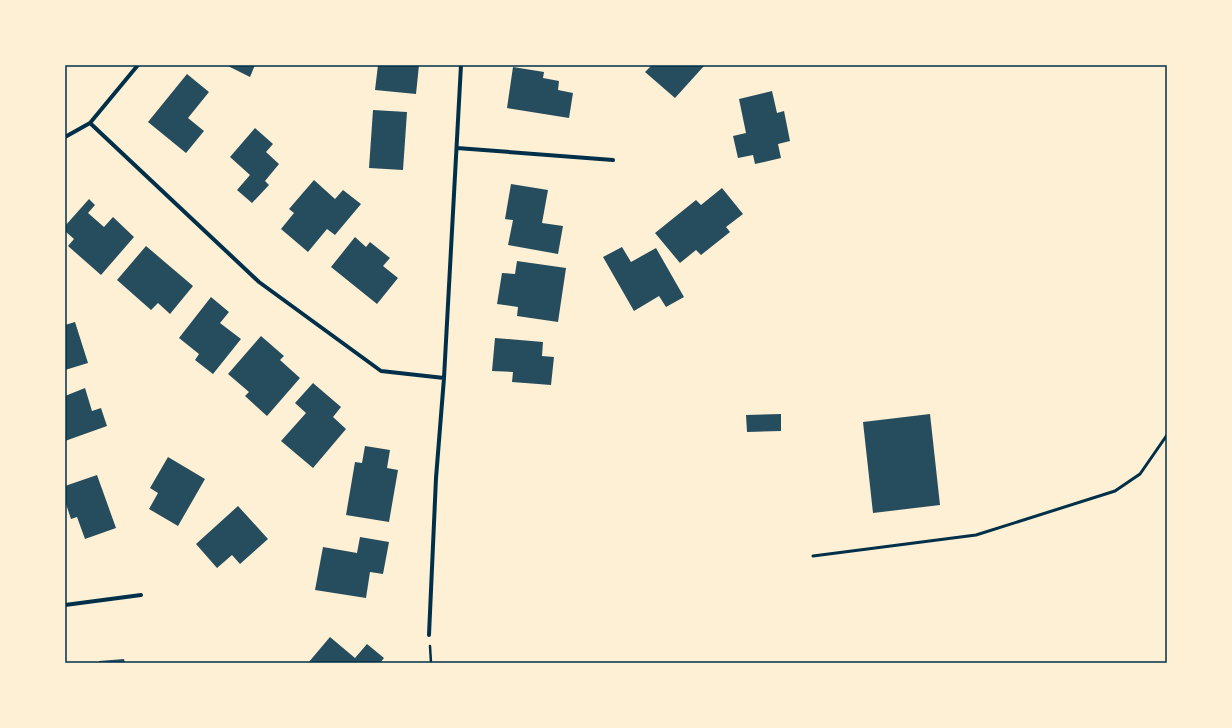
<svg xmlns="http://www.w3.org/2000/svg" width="1232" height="728" font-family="'Zilla Slab',serif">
	<rect width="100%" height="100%" fill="#fdf0d5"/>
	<path fill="#264d5e" d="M226 65H255L250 77Z
		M378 65H419L416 94 375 90Z
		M652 65H703L704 66 675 98 645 72Z
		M513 67 544 72 543 78 559 81 558 90 573 93 569 118 507 108Z
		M187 74 209 92 188 118 204 131 186 153 148 122Z
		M772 91 777 113 784 111 790 141 778 144 781 158 755 164 753 155 738 158 733 136 746 133 739 99Z
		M373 110 407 112 403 170 369 168Z
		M255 128 273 144 266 152 279 164 265 181 269 185 252 203 237 190 250 175 230 157Z
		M314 180 335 199 343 190 361 204 335 235 327 229 308 252 281 229 294 213 289 209Z
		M511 184 548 190 542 223 563 226 558 254 508 245 513 220 505 219Z
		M722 188 743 214 726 227 730 232 701 255 696 250 680 263 655 233 696 200 701 205Z
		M89 199 95 205 88 213 104 227 113 217 134 237 101 275 68 246 74 239 65 231V226Z
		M355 237 366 247 370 242 390 258 383 266 398 278 377 304 331 267Z
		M146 246 193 286 170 314 158 303 151 310 117 280Z
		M622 247 631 262 656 248 684 297 666 307 659 296 634 311 603 257Z
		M517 261 566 268 558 322 517 316 518 307 497 304 502 273 515 274Z
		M211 297 229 312 220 323 241 339 213 374 195 360 199 354 179 338Z
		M75 322 88 363 65 370V325Z
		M261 336 284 356 280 360 300 378 267 416 245 396 249 392 228 374Z
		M495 338 543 342 542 356 554 357 551 385 512 382 513 372 492 371Z
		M313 383 341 407 333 417 346 429 313 468 281 441 306 413 295 403Z
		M85 388 92 411 101 408 107 426 65 441V396Z
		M781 414V431L747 432 746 415Z
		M930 414 940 505 873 513 863 422Z
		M365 446 390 450 387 468 398 470 389 522 346 515 355 462 362 463Z
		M168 457 205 479 178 526 149 509 158 493 150 488Z
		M97 475 116 528 85 539 77 517 71 519 65 501V486Z
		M238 506 268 539 240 564 232 555 217 568 196 544Z
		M360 537 389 542 383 574 370 572 366 598 315 590 323 547 357 553Z
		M330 637 355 658 367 644 384 658 380 663H308Z
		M124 659 125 663H99V661Z"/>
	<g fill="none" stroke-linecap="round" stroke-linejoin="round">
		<path stroke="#003049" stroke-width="2.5" d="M430 646 431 663"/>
		<path stroke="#003049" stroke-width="3" d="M813 556 976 535 1115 491 1140 474 1167 435"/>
		<path stroke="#003049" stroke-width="4" d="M90 123 259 282 381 371 444 378
			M65 137 90 123 138 65
			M457 148 613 160
			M65 605 141 595
			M429 635 436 478 444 378 461 65"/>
	</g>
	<rect width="1232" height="728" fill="none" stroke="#fdf0d5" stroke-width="132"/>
	<rect x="66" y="66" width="1100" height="596" fill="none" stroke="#003049" stroke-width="1.5"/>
</svg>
